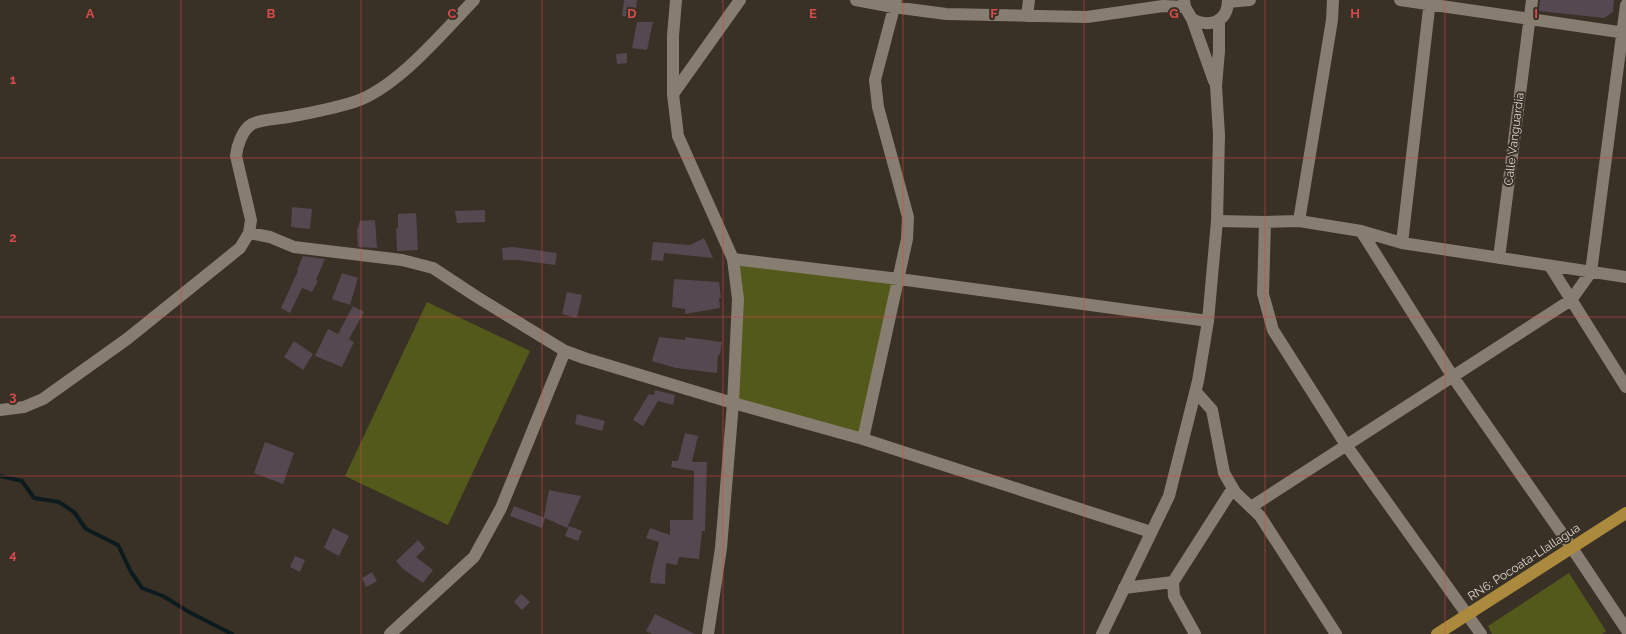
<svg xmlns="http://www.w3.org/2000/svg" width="1626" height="634" font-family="Raleway,sans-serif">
	<rect width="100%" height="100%" fill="#393026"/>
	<path fill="#53591a" d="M733 259 899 279 863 439 733 403Z
		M427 302 530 351 448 525 345 476Z
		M1569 573 1606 631 1602 634H1492L1488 626Z"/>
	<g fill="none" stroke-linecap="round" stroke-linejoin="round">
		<path stroke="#0c1c1e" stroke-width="4" d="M0 476 22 481 34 498 59 502 74 512 86 529 118 545 131 572 142 588 163 596 189 612 232 634"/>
	</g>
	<path fill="#554850" d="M624 0H637L635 17 622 16Z
		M1540 0H1614L1613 12 1604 18 1539 11Z
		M637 22H653L647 50 632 48Z
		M627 53V63L617 64 616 54Z
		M292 207 312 209 310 229 291 227Z
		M485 210V222L457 223 455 211Z
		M416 213 418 250 397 251 396 229 398 228V214Z
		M375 220 377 248 358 247 357 230 360 221Z
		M704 238 713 258 664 253 663 261 651 260 653 242 690 245Z
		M513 247 557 253 555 265 518 260H503L502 248Z
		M303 256 325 259 316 280 318 281 312 292 302 288 290 313 281 308 298 271 297 270Z
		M342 273 358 278 350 305 332 299Z
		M674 279 719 282 721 298H719L720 308 685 314V309L672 307Z
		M567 292 582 295 577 318 562 314Z
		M353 306 364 312 349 339 354 342 342 367 315 356 328 329 338 334Z
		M659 337 685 340V337L722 342 720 355 718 354 717 373 676 368 652 361Z
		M294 341 313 354 303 370 284 357Z
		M655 390 675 395 673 405 658 401 643 426 633 420 649 394 654 395Z
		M577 414 605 421 602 431 575 424Z
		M685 433 698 436 692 462H707L705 531H702L699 559 679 557 677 565 666 563 665 584 650 583 651 573 659 542 646 538 650 528 670 535V520H693L694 471 671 467 672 461H678Z
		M265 442 294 453 283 484 254 473Z
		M549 490 581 496 567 528 545 518 542 528 510 516 514 506 545 518 544 517Z
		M569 526 582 531 578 541 565 536Z
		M333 528 349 536 339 556 324 548Z
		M418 540 425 548 416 557 433 570 423 583 403 569 396 561Z
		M295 556 305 560 300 572 290 567Z
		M372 572 377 581 366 587 362 578Z
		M521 594 530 602 522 610 514 602Z
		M655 614 695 634H652L646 631Z"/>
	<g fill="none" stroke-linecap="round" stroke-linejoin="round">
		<path stroke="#877d70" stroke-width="12" d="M856 0 893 7 946 14 1087 17 1163 6 1185 7
			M1400 0 1626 33
			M1228 2 1250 0
			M1027 16 1029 0
			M673 94 740 0
			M1217 221 1265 222 1299 221 1361 231 1402 243 1626 277
			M1299 221 1332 20 1333 0
			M1265 222 1263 294 1273 330 1346 445 1481 634
			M1361 231 1453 377 1572 548 1626 629
			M249 233 270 237 294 247 402 260 433 268 477 297 565 351 584 358 733 403 863 439 1151 532
			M1402 243 1430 0
			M1499 258 1532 0
			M733 259 899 279 1208 321
			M1550 266 1626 387
			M1196 392 1212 410 1224 473 1235 492 1260 516 1336 634
			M0 410 24 407 43 399 127 339 240 248 249 233 251 220 236 156C237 146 242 130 252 124 262 119 277 119 288 117 310 113 332 109 354 102 397 88 442 33 474 0
			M863 439 907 239 908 217 878 107 875 80 896 0
			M1251 507 1571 300 1591 272 1626 5
			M1124 588 1173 582
			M390 634 474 557 501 508 565 351
			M1195 634 1174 596 1173 582 1233 488"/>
		<path stroke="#877d70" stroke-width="12" d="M676 0 673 36V94L678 136 733 259 738 299 733 403 721 548 708 634
			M1184 0 1185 7 1192 19 1214 81
			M1192 19C1210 28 1228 22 1228 0
			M1102 634 1169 496 1198 381 1208 321 1217 221 1219 135 1216 86 1219 51V20"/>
		<path stroke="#ab8a3e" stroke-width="12" d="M1437 634 1626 513"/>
	</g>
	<path fill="none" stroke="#d74b4a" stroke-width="1" stroke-opacity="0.55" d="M181 0V634M361 0V634M542 0V634M723 0V634M903 0V634M1084 0V634M1265 0V634M1445 0V634M0 158H1626M0 317H1626M0 476H1626"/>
	<g text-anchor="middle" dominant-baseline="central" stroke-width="4" stroke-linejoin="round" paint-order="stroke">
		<g font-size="12" fill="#ddd8d1" stroke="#393026">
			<text transform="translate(1514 139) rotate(-83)">Calle Vanguardia</text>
			<text transform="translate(1524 562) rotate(-33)">RN6: Pocoata-Llallagua</text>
		</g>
	</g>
	<g font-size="13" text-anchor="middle" font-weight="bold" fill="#d74b4a" stroke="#393026" stroke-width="4" stroke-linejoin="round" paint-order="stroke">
		<text x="90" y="18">A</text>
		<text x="271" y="18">B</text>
		<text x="452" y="18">C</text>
		<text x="632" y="18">D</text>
		<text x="813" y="18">E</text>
		<text x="994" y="18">F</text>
		<text x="1174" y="18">G</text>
		<text x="1355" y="18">H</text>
		<text x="1536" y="18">I</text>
		<text x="13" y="84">1</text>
		<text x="13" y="242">2</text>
		<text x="13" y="401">3</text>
		<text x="13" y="559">4</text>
	</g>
</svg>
